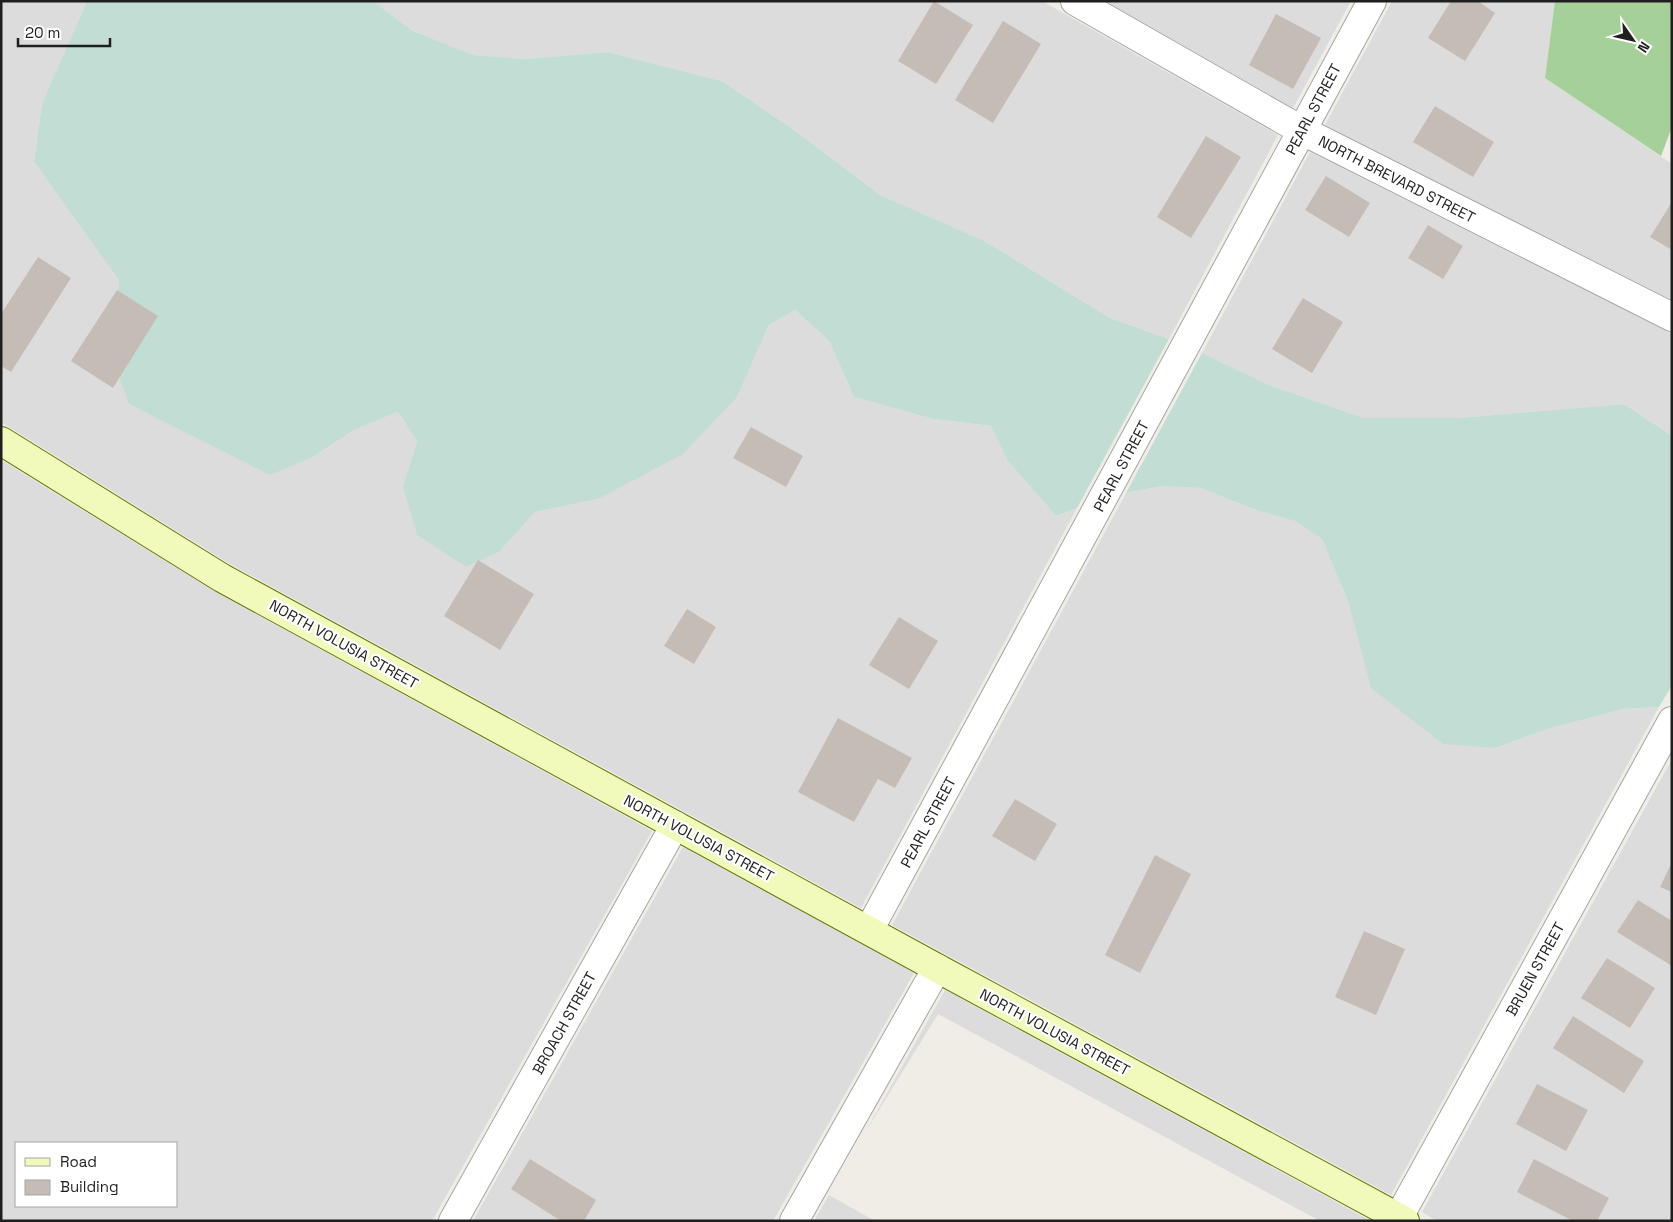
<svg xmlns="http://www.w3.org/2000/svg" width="1673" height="1222" font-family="'Space Grotesk',sans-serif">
	<rect width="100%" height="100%" fill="#f0ede6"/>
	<path fill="#dddcdc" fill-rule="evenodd" d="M1 1H87L42 103 34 160 74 218 119 280 110 352 313 457 354 430 398 412 417 441 403 486 500 551 535 512 598 499 737 397 769 325 795 310 829 341 854 397 933 419 991 426 1007 460 1056 516 1077 508 861 908 230 564 1 422Z
		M373 1H1042L1278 135 1169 339 1110 318 983 240 880 195 797 132 722 81 608 52 525 59 472 55 411 30Z
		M1106 1H1351L1293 108Z
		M1392 1H1555L1545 78 1672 164V300L1325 125Z
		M1310 152 1672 334V436L1624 404 1458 418H1364L1269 385 1202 353Z
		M1 460 214 591 652 831 432 1221H1ZM176 1143V1206H16V1143Z
		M1162 486 1200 488 1256 510 1296 521 1322 539 1349 604 1495 748 1548 729 1623 709 1659 707 1391 1195 892 925 1126 493Z
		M1672 759V1221H1437L1422 1212Z
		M683 847 914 973 773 1221H473Z
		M945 990 1371 1221H1320L938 1014 863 1136Z
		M829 1195 875 1221H814Z"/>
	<path fill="#a5d09a" d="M1555 1H1672V127L1661 156 1545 78Z"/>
	<path fill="#c2ded4" d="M87 1H373L411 30 473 55 525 59 608 52 722 81 797 132 880 195 983 240 1110 318 1169 339 1077 508 1056 516 1007 460 991 426 933 419 854 397 829 341 795 310 769 325 737 397 683 454 598 499 535 512 500 551 466 567 417 535 403 486 417 441 398 412 354 430 313 457 270 475 129 404 110 352 119 280 74 218 34 161 42 103Z
		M1202 353 1269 385 1364 418H1458L1624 404 1672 436V685L1659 707 1623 709 1548 729 1495 748 1443 744 1371 688 1349 604 1322 539 1295 521 1256 510 1200 488 1162 486 1126 493Z"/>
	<path fill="#c5bdb5" d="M934 1 973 25 936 84 898 61Z
		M1451 1H1478L1495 13 1465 61 1428 38Z
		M1276 14 1321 38 1293 89 1249 65Z
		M1003 21 1041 44 993 123 955 100Z
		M1435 106 1494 142 1473 177 1413 142Z
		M1206 136 1241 157 1191 238 1157 217Z
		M1326 176 1370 203 1349 237 1305 210Z
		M1672 202V250L1650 237Z
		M1428 225 1463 246 1443 279 1408 258Z
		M38 257 71 278 11 372 1 366V314Z
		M117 290 158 316 113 388 71 361Z
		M1303 298 1343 322 1312 373 1272 349Z
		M751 427 803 456 786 487 733 458Z
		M478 560 534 594 500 650 444 616Z
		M687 609 716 627 694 664 664 646Z
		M899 617 938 641 909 689 869 665Z
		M838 718 912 758 895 788 878 779 854 822 798 792Z
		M1015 799 1057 824 1035 861 992 836Z
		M1155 855 1191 874 1140 973 1105 955Z
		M1672 862V892L1660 887Z
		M1638 900 1672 921V966L1617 932Z
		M1364 931 1405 949 1376 1015 1335 997Z
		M1607 958 1655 988 1630 1028 1581 998Z
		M1573 1016 1644 1061 1624 1093 1553 1048Z
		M1537 1084 1588 1110 1566 1151 1516 1124Z
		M530 1159 596 1200 584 1221H561L511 1189Z
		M1534 1159 1609 1198 1597 1221H1573L1517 1192Z"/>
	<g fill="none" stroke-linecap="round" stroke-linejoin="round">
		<defs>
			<path id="minor" d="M1075 1 1301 130 1672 317
				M869 930 1372 1
				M1399 1217 1672 721
				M453 1221 675 825"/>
			<path id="tertiary" d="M794 1221 937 968"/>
			<path id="secondary" d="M1 441 222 578 937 968 1405 1221"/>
		</defs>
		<use href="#minor" stroke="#a6a6a6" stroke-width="30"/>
		<use href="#tertiary" stroke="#a6a6a6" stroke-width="30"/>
		<use href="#secondary" stroke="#617804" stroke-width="30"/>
		<use href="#minor" stroke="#fff" stroke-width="28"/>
		<use href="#tertiary" stroke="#fff" stroke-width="28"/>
		<use href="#secondary" stroke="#f1faba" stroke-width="28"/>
	</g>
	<g text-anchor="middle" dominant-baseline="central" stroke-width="4.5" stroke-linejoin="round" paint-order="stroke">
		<g font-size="15" fill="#1f1f1f" stroke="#fff">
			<text transform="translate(1313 109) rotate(-62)">PEARL STREET</text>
			<text transform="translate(1397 179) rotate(27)">NORTH BREVARD STREET</text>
			<text transform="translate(1121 466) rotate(-62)">PEARL STREET</text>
			<text transform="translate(344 644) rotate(29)">NORTH VOLUSIA STREET</text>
			<text transform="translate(928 822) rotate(-62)">PEARL STREET</text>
			<text transform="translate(699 838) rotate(28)">NORTH VOLUSIA STREET</text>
			<text transform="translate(1535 969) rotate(-61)">BRUEN STREET</text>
			<text transform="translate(564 1023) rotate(-61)">BROACH STREET</text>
			<text transform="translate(1055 1032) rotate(28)">NORTH VOLUSIA STREET</text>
		</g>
	</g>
	<rect width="1673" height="1222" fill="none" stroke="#1f1f1f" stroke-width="5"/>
	<rect x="15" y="1142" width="162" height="65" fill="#ffffff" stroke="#a5a5a5"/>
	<rect x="25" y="1158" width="25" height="8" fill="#f1faba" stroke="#a5a5a5"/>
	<text x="60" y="1167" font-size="15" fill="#1f1f1f">Road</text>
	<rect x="25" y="1180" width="25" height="15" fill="#c5bdb5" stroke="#a5a5a5"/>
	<text x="60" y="1192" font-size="15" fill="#1f1f1f">Building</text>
	<g transform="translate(1633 40) rotate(124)" stroke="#ffffff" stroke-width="4" paint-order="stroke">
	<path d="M0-4L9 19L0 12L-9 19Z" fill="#1f1f1f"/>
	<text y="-8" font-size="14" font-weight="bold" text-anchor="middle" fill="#1f1f1f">N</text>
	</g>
	<path d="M18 38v8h92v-8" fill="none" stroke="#1f1f1f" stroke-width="2.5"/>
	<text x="25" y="38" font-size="15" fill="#1f1f1f" stroke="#ffffff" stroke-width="4" paint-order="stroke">20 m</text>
</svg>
